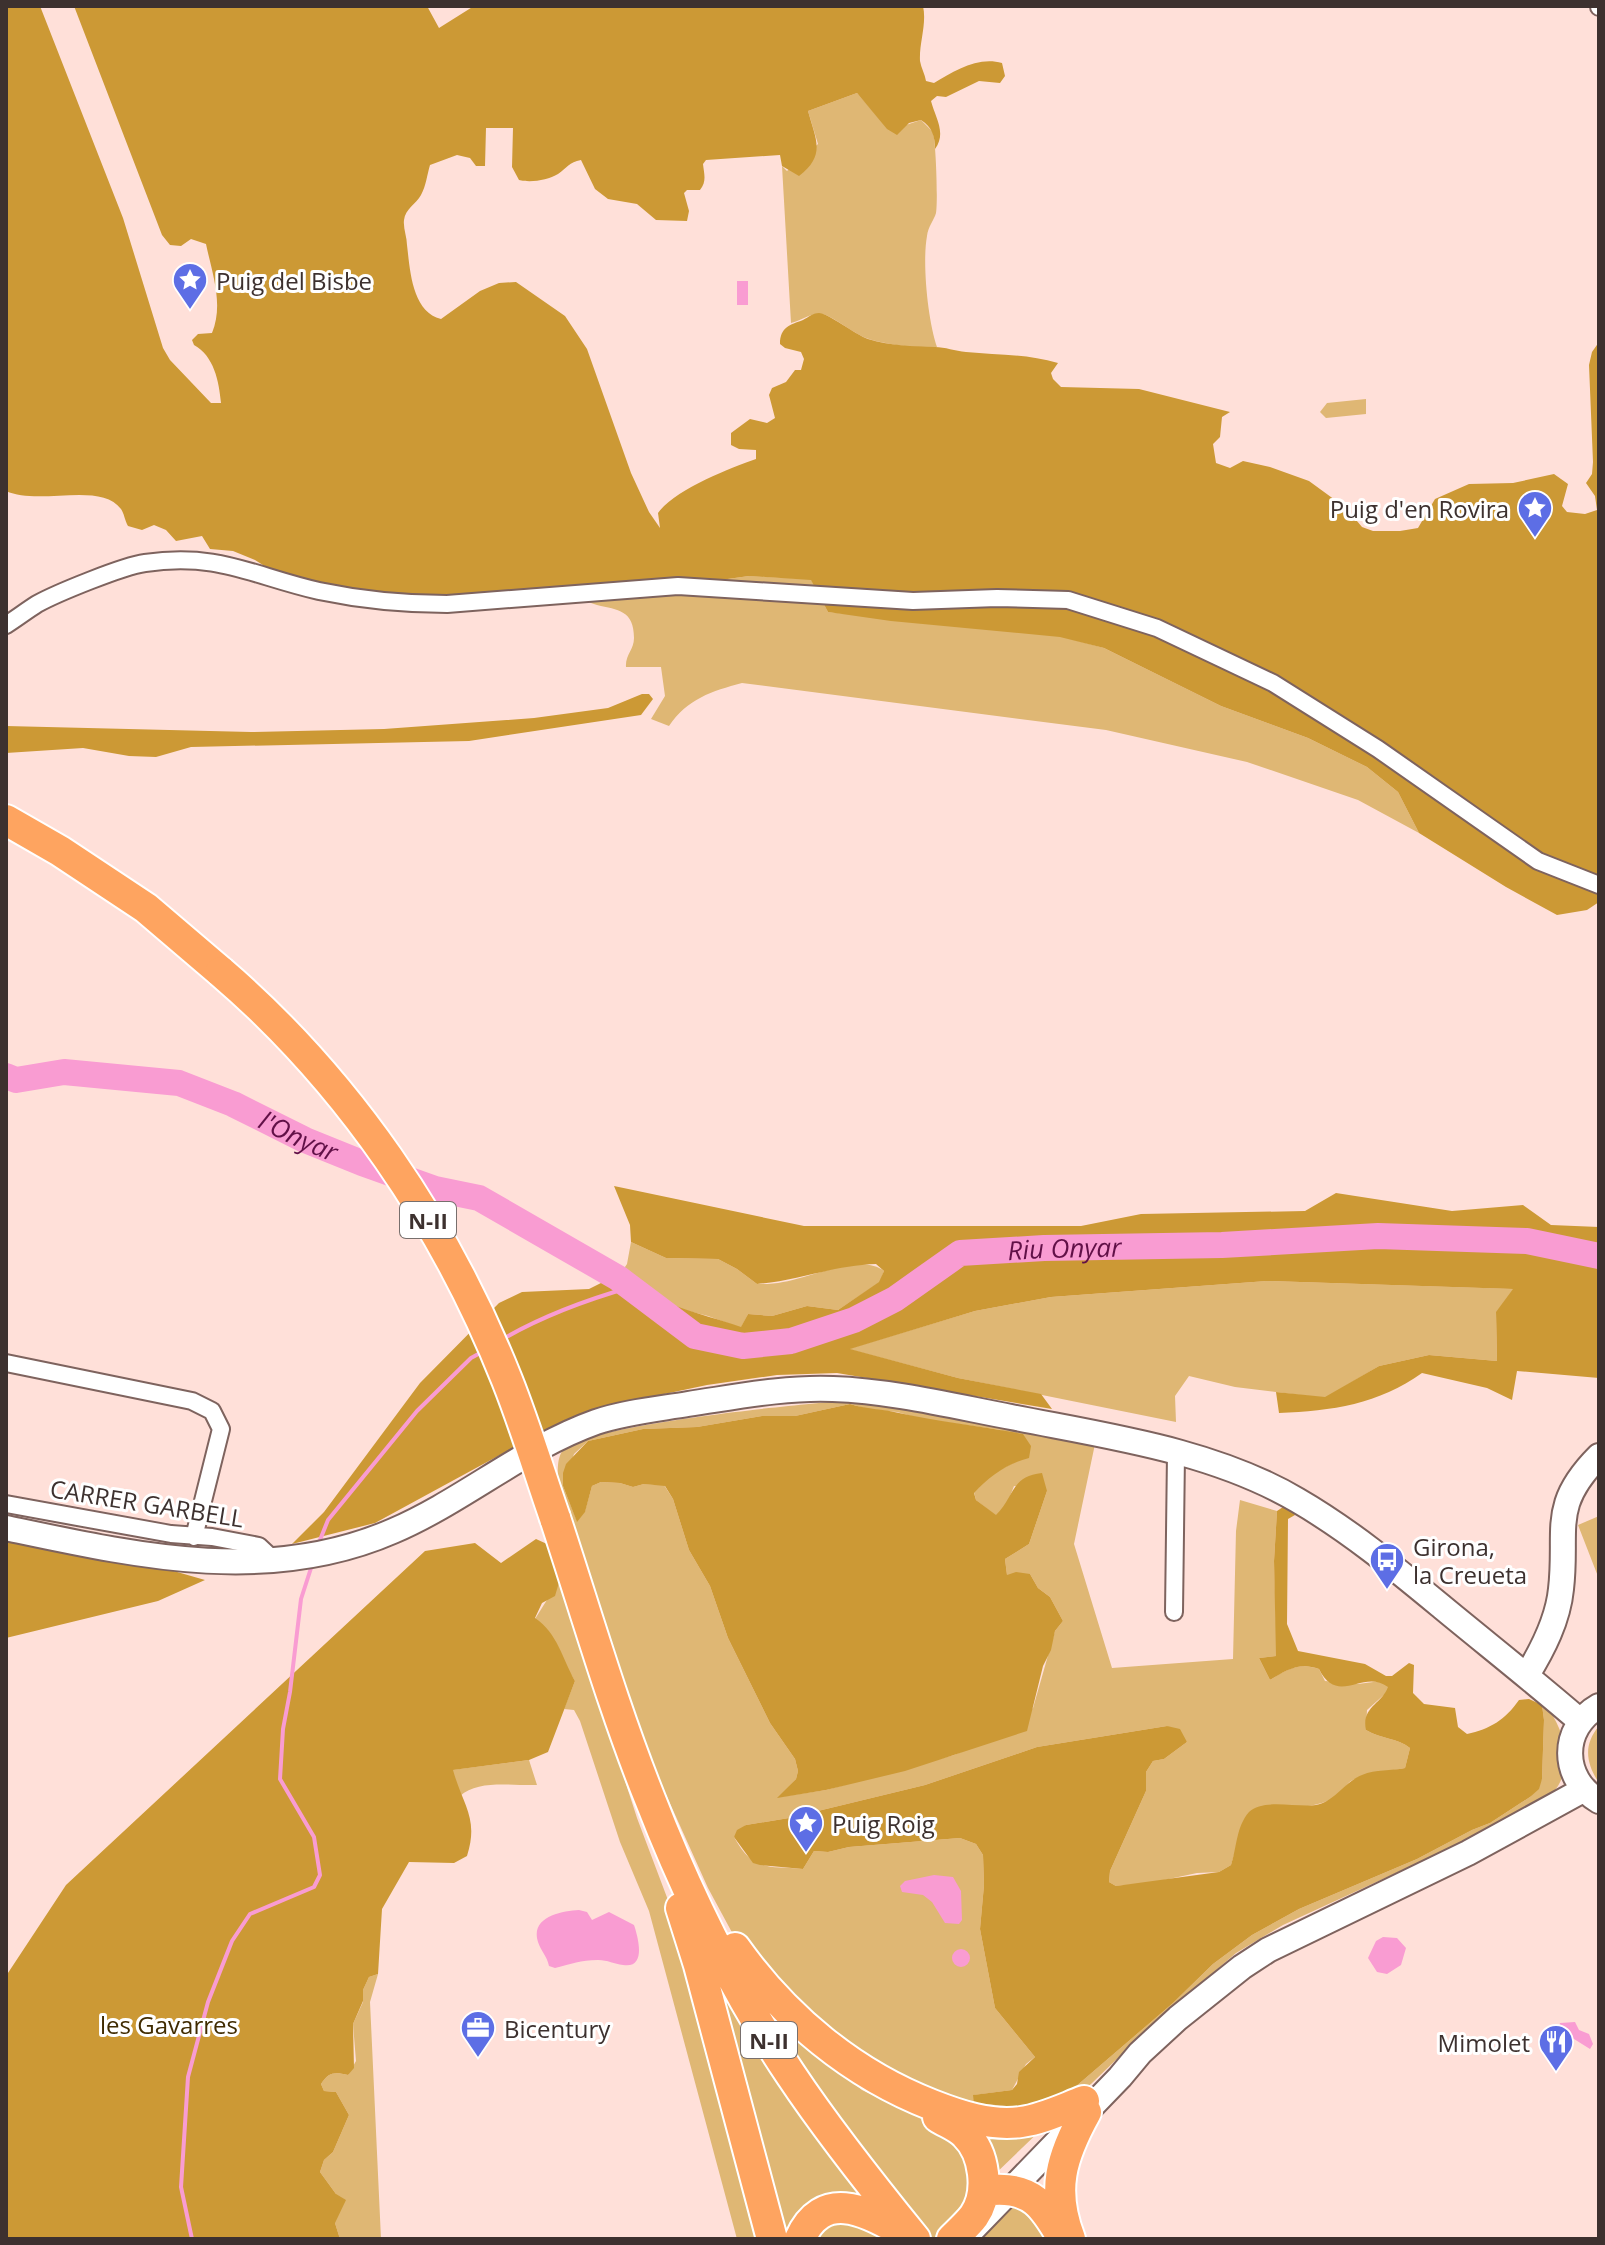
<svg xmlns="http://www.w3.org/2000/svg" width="1605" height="2245" font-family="'Open Sans',sans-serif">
	<rect width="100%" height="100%" fill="#ffe0d9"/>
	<path fill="#dfb774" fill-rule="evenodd" d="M857 93 885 125H906L921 120 933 132C936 144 938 201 936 213 934 220 928 227 927 236 922 263 928 321 937 347 917 348 885 345 866 338 853 333 831 315 822 314 811 312 801 321 791 323L782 166 787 171 818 144 808 111Z
		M1366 399V414L1326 418 1320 412 1327 403Z
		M749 576 811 579 828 612 1060 636 1104 648 1221 706 1308 738 1367 767 1398 792 1419 833 1358 800 1247 762 1106 730 742 683C712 691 687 699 669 726L651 719 665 696 661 667H626C625 655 634 650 634 638 634 610 618 610 597 605 589 603 581 598 574 594L678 586Z
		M631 1242 666 1258 718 1259 737 1269 757 1284C766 1284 775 1284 783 1282 810 1278 861 1253 884 1271L880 1282 838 1310 807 1306 772 1316 748 1314 741 1328 708 1316 669 1306 625 1277 621 1273 627 1264Z
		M1267 1281 1514 1289 1496 1313 1497 1361 1429 1355 1379 1366 1325 1398 1235 1387 1189 1376 1175 1396 1176 1422 958 1378 848 1349 975 1311 1051 1297Z
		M843 1401 918 1411 1095 1444 1074 1544 1112 1668 1233 1659 1236 1531 1240 1500 1277 1511 1274 1561 1277 1656 1259 1658 1270 1680C1287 1669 1299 1662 1319 1669L1325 1681 1358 1684 1381 1681 1389 1687 1386 1693 1367 1710 1366 1730C1381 1739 1398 1738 1410 1748L1405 1768C1387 1772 1368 1771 1351 1781 1346 1784 1343 1791 1338 1795 1317 1810 1290 1807 1266 1805L1234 1855 1231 1865 1219 1872 1197 1873 1150 1883 1116 1886 1109 1882 1110 1871 1146 1791V1772L1153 1761 1164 1759 1187 1742 1167 1726 1037 1747 925 1785 789 1818 746 1825 734 1837C753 1872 768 1866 803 1869L814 1851 828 1852 849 1847 960 1838 976 1844 983 1855 984 1885 980 1929 995 2008 1035 2057 1026 2064 1012 2090 974 2095 975 2103 1017 2107 1040 2104 1067 2094 1173 2003 1213 1964 1252 1935 1299 1909 1417 1859 1472 1830 1490 1823 1530 1797 1542 1779 1544 1720 1542 1705 1545 1704C1562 1726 1574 1759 1558 1786 1550 1798 1537 1806 1524 1814L1283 1925 1236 1953 1149 2028 1091 2084 1072 2097 995 2115 868 2068 735 1938 708 1888 628 1710 558 1486C558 1475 556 1459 563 1450 583 1425 802 1404 843 1401ZM850 1404 868 1409 897 1412 922 1419 1001 1430 1017 1461 992 1474 974 1492 976 1500 996 1516 1007 1504 1014 1486 1047 1491 1029 1544 1005 1559 1007 1575 1030 1574 1038 1588 1050 1597 1063 1621 1055 1631 1033 1708 971 1748 954 1755 826 1790 779 1797 796 1779 798 1771 795 1759 770 1723 728 1638 710 1586 689 1550 673 1499 664 1485 644 1484 633 1487 620 1483 601 1482 592 1486 585 1511 577 1521 563 1486 574 1454 588 1441 643 1429 697 1427 762 1416H795Z
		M1599 1516V1579L1578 1525Z
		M560 1579 637 1818 674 1916 763 2239H737L649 1911 620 1842 580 1721 574 1710 564 1709 575 1681 535 1619Z
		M1599 1726V1783C1586 1763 1583 1745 1599 1726Z
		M529 1760 537 1785C513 1786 478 1779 460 1796L452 1770Z
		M703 1948 870 2202 799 2225 781 2239Z
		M378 1974 370 2002 381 2239H340L335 2223 336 2194 320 2172 324 2160 333 2152 349 2115 336 2092 324 2091 321 2084C329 2072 334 2072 348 2075L356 2061 353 2024 363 2002V1990L369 1977Z
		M751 1989 803 2042 862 2090 960 2137 975 2179 962 2212 933 2239 833 2114Z
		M1047 2124 992 2177 979 2127Z
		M1012 2197 1055 2239H972Z
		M834 2215 893 2239H809Z"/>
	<path fill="#cc9935" d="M6 6H40L123 218 163 348 170 360 211 403H221C219 381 214 356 194 345L192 340 198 334 212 333C224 304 212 273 206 244L191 239 181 246 170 245 162 235 74 6H427L439 28 474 6H923C927 24 919 43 920 61 921 68 925 74 926 81L934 83C954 71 978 56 1002 63L1005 76 1000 83 979 81 946 97 937 96 931 101C935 117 947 133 935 149 935 136 932 127 921 120L909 123 897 135 887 129 857 93 808 111C816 140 826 155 799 176L782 166 780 155 706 160 703 164C704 174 707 181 700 190H687L684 193 689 211 687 221 656 220 637 204 608 199 595 189 581 160C569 162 567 168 558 174 548 180 531 183 519 180L512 167 513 128H486L485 166H476L470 158 457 155 430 165C427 175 426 186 421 195 416 204 405 209 404 220 403 228 407 237 407 245 410 270 412 312 441 319L480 291 499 283 516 282 565 316 587 349 631 473 649 512 660 528 658 513C674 490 730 468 756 459V450L739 449 731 445V433L750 419 767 423 775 418 769 395 772 388 786 382 795 370H801L804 359 801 352 785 348 780 344C780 327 790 325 803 320 809 317 812 313 819 313 828 313 856 335 868 339 889 346 913 346 935 347 945 347 955 351 966 352 997 355 1027 354 1058 363L1051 373 1053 379 1061 387 1139 389 1230 412 1222 417 1220 437 1213 444 1216 463 1230 468 1243 461 1270 467 1309 481 1346 508 1362 527 1373 531H1400L1418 528 1435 499 1469 484 1513 483 1554 474 1568 484 1562 506 1567 512 1585 514 1597 510 1595 496 1586 483 1592 474 1593 462 1589 365 1592 352 1599 342V902L1587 910 1557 915 1506 887 1419 833 1398 792 1367 767 1308 738 1221 706 1104 648 1060 637 891 621 828 612 811 580 749 576 678 586 447 604 293 584 255 560 233 551 210 549 202 536 176 541 166 530 154 525 142 530 128 526C125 521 124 513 121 509 101 481 39 506 6 491Z
		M642 694H649L653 699 641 715 469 741 191 747 156 757 129 756 83 748 6 753V726L251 732 384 729 534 718 608 708Z
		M614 1186 804 1226H1081L1141 1214 1305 1211 1336 1193 1452 1211 1523 1205 1551 1225 1599 1227V1378L1517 1371 1512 1400 1487 1388 1422 1373C1379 1404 1332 1411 1279 1413L1276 1392 1325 1397 1379 1366 1429 1355 1497 1361 1496 1312 1513 1289 1267 1281 1051 1297 975 1311 850 1349 958 1378 1041 1394 1052 1409 837 1373 777 1375 707 1385 603 1407 542 1432 375 1523 292 1544 324 1512 420 1383 499 1303 522 1292 589 1289 621 1273C655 1306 699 1312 741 1327L748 1314 772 1316 807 1306 838 1310 879 1282 884 1271 876 1264C835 1265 797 1281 757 1284L737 1269 718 1259 666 1258 631 1242 630 1225Z
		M850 1404C866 1409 883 1409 899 1413 940 1422 981 1426 1023 1434L1031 1446 1029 1458C1006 1464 990 1476 974 1493L976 1500 996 1515C1015 1496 1011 1476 1042 1473L1047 1491 1029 1544 1005 1559 1007 1575 1016 1572 1030 1574 1038 1588 1050 1597 1063 1621 1055 1631 1051 1650 1043 1666 1027 1731 905 1771 826 1790 777 1798 796 1779 798 1771 795 1759 770 1723 728 1638 710 1586 689 1550 673 1499 665 1486 644 1484 633 1487 620 1483 601 1482 592 1486 585 1512 577 1522 563 1486V1473L566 1464 588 1441 643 1429 697 1427 762 1416H795Z
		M1286 1505 1293 1509 1295 1515 1288 1519 1287 1624 1298 1651 1365 1664 1386 1676H1392L1409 1663 1414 1665 1413 1693 1424 1704 1455 1708 1458 1727 1467 1734C1490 1729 1505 1720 1519 1700L1529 1699 1542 1705 1544 1720 1542 1779 1539 1789 1530 1797 1490 1823 1472 1830 1417 1859 1299 1909 1252 1935 1213 1964 1173 2003 1067 2094 1040 2104 1017 2107 974 2103 973 2095 1012 2090 1017 2084 1019 2072 1035 2057 995 2008 980 1929 984 1885 983 1855 976 1844 960 1838 849 1847 828 1852 814 1851 803 1869 760 1865 753 1863 734 1837 737 1830 746 1825 789 1818 925 1785 1037 1747 1167 1726 1180 1729 1187 1742 1164 1759 1153 1761 1146 1772V1791L1110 1871 1109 1882 1116 1886 1219 1872 1231 1865C1237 1847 1236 1827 1249 1812 1263 1798 1297 1808 1316 1805 1336 1801 1344 1782 1362 1775 1376 1769 1391 1771 1405 1768L1410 1748C1398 1738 1381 1739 1366 1730 1361 1707 1382 1704 1388 1687 1363 1668 1338 1707 1319 1669 1299 1662 1287 1670 1270 1680L1259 1658 1276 1656 1274 1561 1277 1511Z
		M6 1528 69 1541 205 1580 158 1601 6 1638Z
		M536 1539 547 1544 560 1579 555 1596 542 1603 535 1618C558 1634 562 1658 575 1681L548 1752 529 1760 453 1770C463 1806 479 1818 467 1856L454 1863 409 1862 382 1909 378 1974 369 1977 363 1990V2001L353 2024 354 2068 348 2075C334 2072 329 2072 321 2084L324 2091 336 2092 349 2115 333 2152 324 2160 320 2172 336 2194 346 2200 335 2223 340 2239H6V1976L66 1885 425 1551 475 1543 501 1563Z"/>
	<path fill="#f99cd2" d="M737 281H748V305H737Z
		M934 1875 953 1877 961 1891 962 1920 959 1924 945 1923 932 1902 923 1895 902 1892 900 1886 905 1881Z
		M579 1910 587 1912 592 1920 609 1912 634 1925C638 1937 647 1969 623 1965 614 1964 608 1960 598 1960 580 1960 572 1964 555 1968L549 1966C547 1956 541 1951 538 1942 530 1917 561 1911 579 1910Z
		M1383 1937 1397 1938 1406 1948 1401 1965 1387 1974 1377 1972 1368 1958 1376 1941Z
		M952 1958a9 9 0 1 1 18 0a9 9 0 1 1-18 0Z
		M1575 2022 1579 2030 1589 2034 1593 2044 1590 2049 1558 2029 1560 2023Z"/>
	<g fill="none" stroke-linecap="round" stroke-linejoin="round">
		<path stroke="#f99cd2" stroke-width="4" d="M503 1339C544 1315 586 1300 631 1287
			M318 1545 328 1520 417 1411 471 1358 482 1352
			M192 2239 181 2187 188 2077 208 2002 232 1941 250 1914 314 1887 320 1875 314 1837 280 1779 283 1729 290 1692 301 1599 312 1565"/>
		<path stroke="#f99cd2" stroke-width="26" id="s1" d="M6 1076 16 1080 64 1072 179 1083 233 1104 305 1140 362 1163 435 1189 479 1198 618 1278 695 1336 743 1346 791 1341 854 1320 895 1299 960 1253 1044 1248 1222 1245 1378 1236 1527 1241 1599 1256"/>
		<defs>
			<path id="street" d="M1599 6V7
				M6 625C17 618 26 611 37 604 57 593 123 566 145 563 218 552 253 576 319 591 362 600 403 604 447 604L678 586 913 601 997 598 1068 600 1157 628 1273 683 1378 749 1538 861 1599 885
				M6 1363 192 1401 212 1411 221 1429 194 1537
				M6 1504 171 1534 212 1537 259 1546 275 1561
				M1174 1612 1176 1454"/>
			<path id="secondary" d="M6 1528C134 1555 267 1586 393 1531 463 1501 523 1448 596 1422 626 1412 658 1409 688 1404 736 1397 785 1387 833 1389 892 1391 953 1406 1011 1417 1106 1436 1212 1450 1297 1500 1349 1530 1396 1569 1442 1607 1488 1645 1535 1682 1580 1721
				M1527 1675C1543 1649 1558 1620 1561 1589 1568 1529 1549 1506 1599 1456
				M1599 1706C1560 1728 1561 1779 1599 1801
				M973 2229 1120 2077 1140 2053 1178 2018 1242 1967 1268 1950 1468 1853 1583 1790"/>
			<path id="highway" d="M6 820 60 851 146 908 221 972
				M555 1518C586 1612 613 1707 650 1799 687 1894 734 1990 791 2075 829 2132 872 2186 915 2239
				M681 1908 699 1965 772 2239
				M735 1948C785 2018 852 2074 932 2105 960 2116 990 2126 1021 2122 1043 2119 1063 2109 1084 2101
				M938 2117C947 2123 957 2126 965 2134 985 2153 990 2193 974 2216 968 2224 959 2232 952 2239
				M992 2190C1032 2187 1044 2206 1062 2237
				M800 2239C822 2189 865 2210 899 2230
				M1070 2239C1051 2190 1061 2157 1086 2112"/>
		</defs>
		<use href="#street" stroke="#7e635e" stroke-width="20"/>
		<use href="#secondary" stroke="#7e635e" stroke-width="28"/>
		<use href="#highway" stroke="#fff" stroke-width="34"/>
		<use href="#street" stroke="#fff" stroke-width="16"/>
		<use href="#secondary" stroke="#fff" stroke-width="24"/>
		<use href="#highway" stroke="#fea460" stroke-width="30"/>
		<defs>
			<path id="highway-bridge" d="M221 972C348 1081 445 1224 507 1380 525 1425 539 1472 555 1518"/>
		</defs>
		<use href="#highway-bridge" stroke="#fff" stroke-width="34" stroke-linecap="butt"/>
		<use href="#highway-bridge" stroke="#fea460" stroke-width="30"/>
	</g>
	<defs>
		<symbol id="sight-pin" viewBox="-11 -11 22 30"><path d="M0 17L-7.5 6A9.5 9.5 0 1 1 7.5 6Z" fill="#5d6ee5" stroke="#fff"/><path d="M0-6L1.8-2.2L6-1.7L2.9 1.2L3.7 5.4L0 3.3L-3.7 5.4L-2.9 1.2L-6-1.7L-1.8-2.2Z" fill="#fff"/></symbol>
		<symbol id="bus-pin" viewBox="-11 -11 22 30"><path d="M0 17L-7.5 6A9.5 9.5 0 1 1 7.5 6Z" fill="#5d6ee5" stroke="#fff"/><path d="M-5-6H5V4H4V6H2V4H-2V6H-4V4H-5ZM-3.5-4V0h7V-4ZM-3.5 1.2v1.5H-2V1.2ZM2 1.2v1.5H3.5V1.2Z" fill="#fff"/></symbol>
		<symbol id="office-pin" viewBox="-11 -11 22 30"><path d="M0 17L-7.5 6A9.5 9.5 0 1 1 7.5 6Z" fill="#5d6ee5" stroke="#fff"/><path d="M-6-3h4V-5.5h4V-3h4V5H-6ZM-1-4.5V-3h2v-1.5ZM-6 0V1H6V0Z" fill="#fff"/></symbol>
		<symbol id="restaurant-pin" viewBox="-11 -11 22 30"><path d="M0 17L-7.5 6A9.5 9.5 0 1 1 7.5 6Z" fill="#5d6ee5" stroke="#fff"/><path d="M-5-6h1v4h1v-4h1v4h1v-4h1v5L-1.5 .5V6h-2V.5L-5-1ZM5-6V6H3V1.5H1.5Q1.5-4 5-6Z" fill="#fff"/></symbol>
	</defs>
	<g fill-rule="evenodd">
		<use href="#sight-pin" x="170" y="260" width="40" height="54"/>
		<use href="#sight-pin" x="1515" y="488" width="40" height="54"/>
		<use href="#bus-pin" x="1367" y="1540" width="40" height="54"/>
		<use href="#sight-pin" x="786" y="1803" width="40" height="54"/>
		<use href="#office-pin" x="458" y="2008" width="40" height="54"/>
		<use href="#restaurant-pin" x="1536" y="2022" width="40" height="54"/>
	</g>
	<g text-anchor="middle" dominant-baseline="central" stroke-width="6" stroke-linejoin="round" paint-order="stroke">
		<g fill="#fff" stroke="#776f6d" stroke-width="2">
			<rect x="400" y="1202" width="56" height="36" rx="6"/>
			<rect x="741" y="2022" width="56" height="36" rx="6"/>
		</g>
		<g font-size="22" font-weight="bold" fill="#3d312f">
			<text x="428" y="1220">N-II</text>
			<text x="769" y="2040">N-II</text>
		</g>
		<g font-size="24" fill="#3d312f" stroke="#fff" text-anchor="start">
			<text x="216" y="280">Puig del Bisbe</text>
			<text x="1509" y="508" text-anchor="end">Puig d'en Rovira</text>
			<text x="1413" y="1546">Girona,<tspan x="1413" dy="28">la Creueta</tspan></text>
			<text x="832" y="1823">Puig Roig</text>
			<text x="504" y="2028">Bicentury</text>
			<text x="1530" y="2042" text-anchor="end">Mimolet</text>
		</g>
		<g font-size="24" fill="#3d312f" stroke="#fff">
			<text transform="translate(147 1503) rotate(9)">CARRER GARBELL</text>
		</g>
		<g font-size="24" fill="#402b00" stroke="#fff">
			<text x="169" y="2024">les Gavarres</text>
		</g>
		<g font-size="26" font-style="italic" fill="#611047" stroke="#fff">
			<text stroke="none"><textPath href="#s1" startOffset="306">l'Onyar</textPath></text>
			<text stroke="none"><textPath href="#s1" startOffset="1148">Riu Onyar</textPath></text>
		</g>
	</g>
	<rect width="1605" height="2245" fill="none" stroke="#3d312f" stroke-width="16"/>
</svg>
